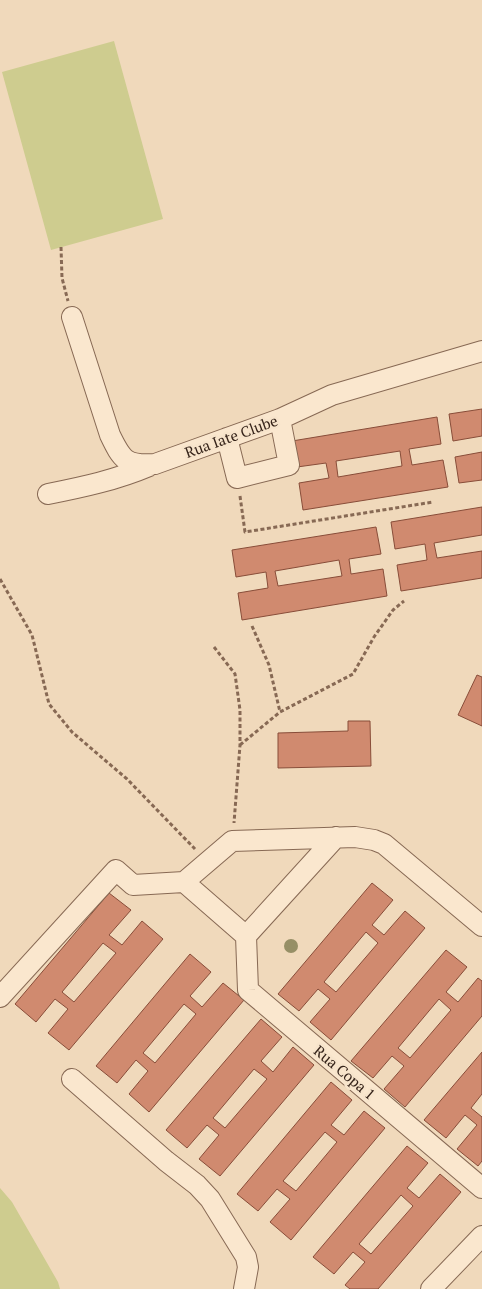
<svg xmlns="http://www.w3.org/2000/svg" width="482" height="1289" font-family="'PT Serif',serif">
	<rect width="100%" height="100%" fill="#f0d9bb"/>
	<path fill="#cecc8f" d="M114 41 163 219 51 250 2 72Z
		M0 1188 12 1202 58 1282 60 1289H0Z"/>
	<path fill="#d08a6f" stroke="#884d39" fill-rule="evenodd" d="M482 409V436L453 441 449 414Z
		M437 417 441 444 409 449 412 465 443 460 448 487 303 510 299 483 329 478 326 463 297 467 292 441ZM400 451 402 466 338 477 336 461Z
		M482 452V480L459 483 455 457Z
		M482 507V535L434 543 437 558 482 551V578L401 591 397 565 427 560 425 544 395 549 391 522Z
		M376 527 381 554 349 559 351 574 383 569 387 596 242 620 238 593 268 588 266 572 236 577 232 550ZM339 560 342 576 278 586 275 571Z
		M477 675 482 677V726L458 715Z
		M348 721H370L371 766 278 768V733L348 731Z
		M372 883 393 900 372 925 384 935 405 911 425 928 331 1040 310 1022 330 999 318 989 299 1011 278 994ZM366 932 378 943 336 992 324 982Z
		M109 893 131 910 109 935 122 945 142 921 163 939 69 1050 48 1033 68 1009 55 999 36 1022 15 1004ZM103 943 116 953 74 1002 62 992Z
		M446 950 467 967 446 992 458 1002 478 978 482 981V1016L405 1107 384 1089 404 1066 392 1056 373 1078 351 1061ZM439 999 451 1010 410 1058 398 1048Z
		M190 954 211 972 190 996 202 1007 223 983 244 1000 149 1112 129 1094 148 1071 136 1060 117 1083 96 1066ZM184 1004 196 1014 155 1063 143 1053Z
		M261 1019 282 1037 261 1061 273 1072 293 1047 314 1065 220 1176 199 1159 219 1135 207 1125 187 1148 166 1130ZM254 1069 267 1079 225 1128 213 1118Z
		M482 1052V1094L471 1108 482 1117V1161L478 1166 457 1149 477 1125 465 1115 446 1138 424 1120Z
		M331 1082 352 1100 331 1125 344 1135 364 1111 385 1128 291 1240 270 1222 290 1199 277 1189 258 1211 237 1194ZM325 1132 337 1142 296 1191 283 1181Z
		M407 1146 428 1163 407 1188 419 1198 440 1174 461 1192 378 1289H350L345 1285 365 1262 353 1252 334 1274 313 1257ZM401 1195 413 1206 371 1254 359 1244Z"/>
	<g fill="none" stroke-linecap="round" stroke-linejoin="round">
		<defs>
			<path id="minor" d="M72 317 110 435C122 460 126 466 155 464L280 419 332 395 482 351
				M227 438 237 478 289 465 280 419
				M48 494C83 487 116 480 149 466
				M184 882 246 936 336 837
				M246 936 248 990 482 1188
				M0 997 116 870 133 885 184 882 232 841 355 837 374 840 384 844 482 926
				M72 1079 166 1161 197 1185 210 1199 246 1257 248 1267 244 1289
				M431 1289 482 1236"/>
		</defs>
		<use href="#minor" stroke="#876954" stroke-width="22"/>
		<path stroke="#876954" stroke-width="3" stroke-dasharray="4 2.5" stroke-linecap="butt" d="M61 247 62 278 68 301
			M240 496 245 532 433 502
			M0 579 32 635 49 704 72 732 127 779 195 849
			M252 626 269 665 280 712
			M214 647 235 674 240 710V745L234 823
			M240 745 280 712 353 674 374 637 393 610 404 601"/>
		<use href="#minor" stroke="#fae7ce" stroke-width="20"/>
	</g>
	<circle fill="#968f66" cx="291" cy="946" r="7"/>
	<g text-anchor="middle" dominant-baseline="central" stroke-width="5" stroke-linejoin="round" paint-order="stroke">
		<g font-size="15" fill="#36241a" stroke="#f7e4cb">
			<text transform="translate(231 436) rotate(-20)">Rua Iate Clube</text>
			<text transform="translate(345 1072) rotate(40)">Rua Copa 1</text>
		</g>
	</g>
</svg>
